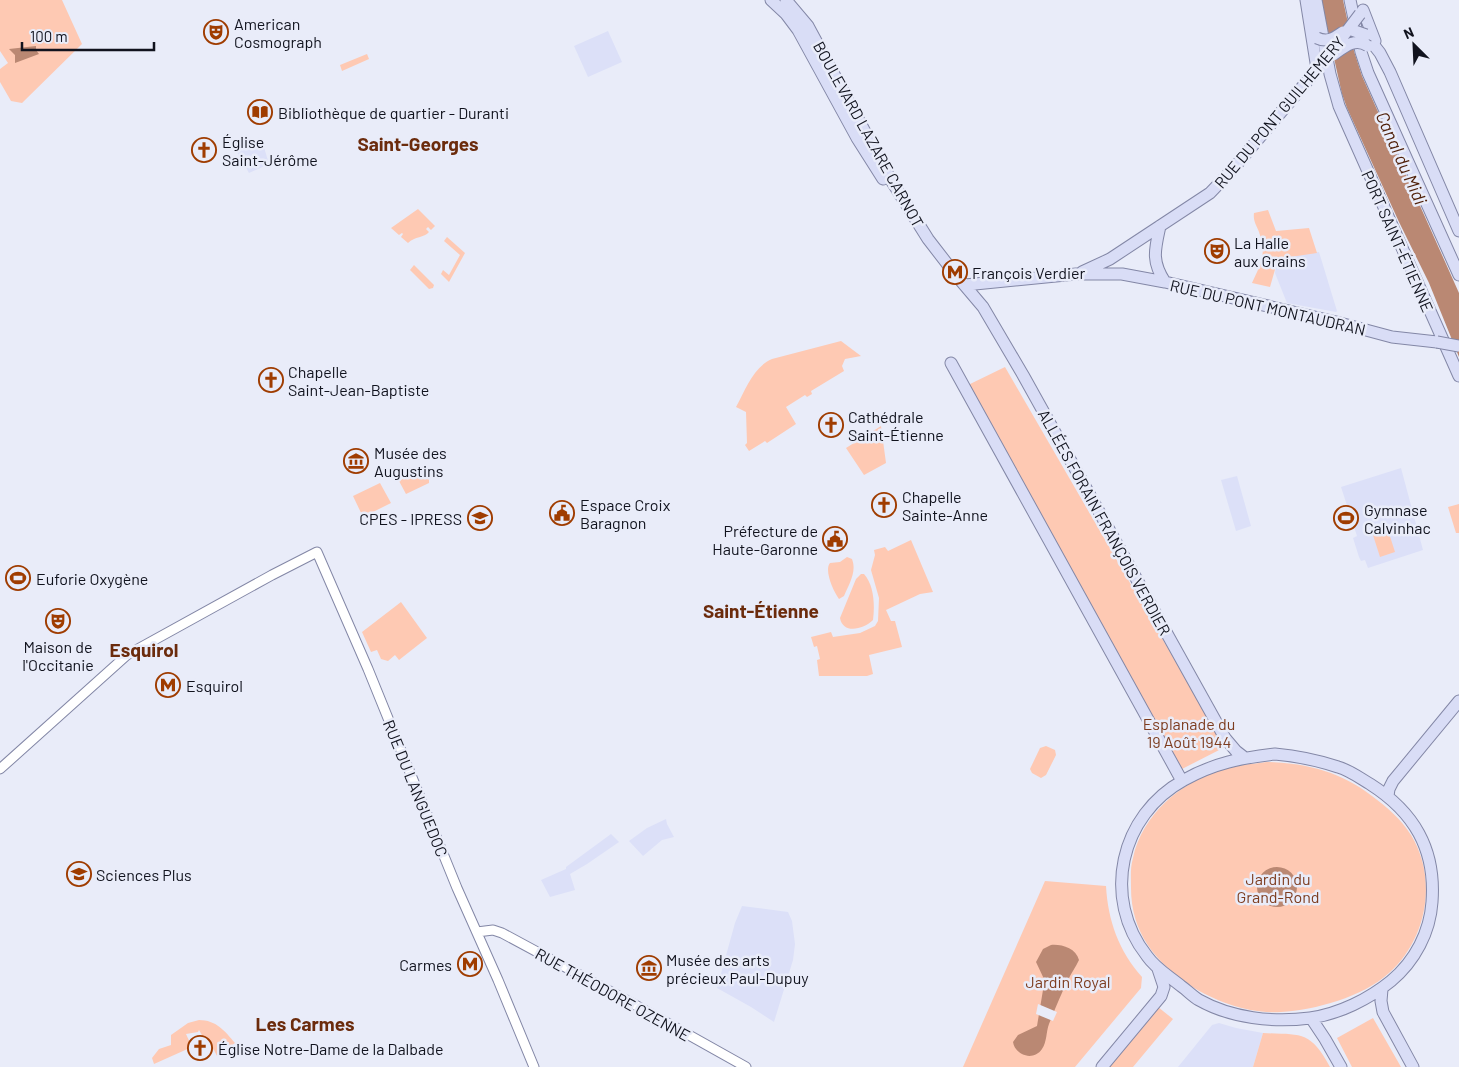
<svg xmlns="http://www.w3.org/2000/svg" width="1459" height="1067" font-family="Barlow,sans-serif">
	<rect width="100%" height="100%" fill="#e9ecf9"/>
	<path fill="#dce0f8" d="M608 31 622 62 588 77 574 46Z
		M255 141 263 144 269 164 249 173 236 150Z
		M1319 252 1337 311 1336 312 1287 303 1275 273 1276 266 1284 257Z
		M1401 468 1423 550 1368 568 1365 560 1361 561 1359 557 1353 538 1357 536 1341 487Z
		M1237 476 1251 526 1236 531 1221 480Z
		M666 819 667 824 674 837 662 840 643 856 629 841 647 828Z
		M611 834 619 842 587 864 570 874 575 890 550 897 541 880 566 869V867Z
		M742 906 788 912 792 921 795 944 793 960 774 1022 751 1007 717 988 735 923Z
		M1219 1023 1236 1028 1263 1033 1253 1067H1178L1212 1025Z"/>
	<path fill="#fec9b3" d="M0 0H62L82 44 22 103 11 101 0 82V69L8 63 0 51Z
		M367 54 369 59 342 71 340 65Z
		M418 209 435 226 431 230 428 227 426 229 429 232C424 238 415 236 408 243L401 237 403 234 402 233 399 235 391 228Z
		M1268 210 1276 231 1309 228 1317 253 1284 258 1276 266 1270 287 1252 283C1261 263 1267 255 1259 232 1256 224 1253 221 1254 213Z
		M447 237 465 253 449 282 441 274 443 270 449 275 460 255 444 241Z
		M414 265 434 285 433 288 429 289 410 270Z
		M841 341 861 356 845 359 842 366 844 371 811 391 812 394 807 397 805 395 786 407 796 424 767 443 765 441 749 451 745 445 747 443 746 412 736 407C746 389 753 367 772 359Z
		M1005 367 1225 747 1182 769 968 385Z
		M881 426 886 463 864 475 846 448Z
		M418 470 422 471 429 479V483L406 494 399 481Z
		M380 483 391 503 363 517 353 496Z
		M1459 504V533H1456L1448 507Z
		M1387 527 1395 552 1380 557 1372 532Z
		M911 540 933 592 920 594 886 610 891 621H895L902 647 869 655 873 674 867 676H819L817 660 820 659 817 646 814 647 811 637 831 632 833 637 860 633 875 626 878 621 879 598 871 570 875 555 874 550 885 547 888 551Z
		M847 557 852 559C857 572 849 584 844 596L839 599C833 591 824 570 830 563L840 562Z
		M861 574H864C874 585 875 605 873 620 864 629 843 635 840 618L856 579Z
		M401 602 427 638 399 660 395 655 388 661 381 659 377 650 371 652 362 632Z
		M1046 746 1055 750 1056 755 1046 775 1041 778 1032 773 1030 769 1040 748Z
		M1267 762C1306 763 1341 772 1372 796 1387 807 1401 819 1411 835 1438 879 1427 939 1389 973 1363 997 1315 1010 1281 1012 1250 1014 1216 1002 1191 986 1155 962 1131 932 1131 888 1131 878 1130 868 1133 858 1142 815 1180 783 1220 770 1235 765 1252 764 1267 762Z
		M1045 881 1106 886C1108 921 1119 951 1142 977L1141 988 1075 1067H963Z
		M1158 1007 1173 1019 1133 1067H1107Z
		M1373 1018 1401 1067H1352L1337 1038Z
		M199 1020C216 1020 225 1031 235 1043L217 1056 214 1050 208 1046 199 1030 198 1032 186 1034 192 1047 154 1064 152 1058 159 1049 171 1045V1035L188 1023Z
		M1263 1033C1301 1035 1310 1030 1330 1067H1253Z"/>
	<path fill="#ba8873" d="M1321 0H1343L1354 51 1362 76 1459 293V357L1429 283 1399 222 1347 108 1342 94Z
		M36 46V50L39 54 15 63V55L9 49Z
		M1257 887a20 20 0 1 1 40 0a20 20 0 1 1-40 0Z
		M1051 945C1061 944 1076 948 1079 960 1076 967 1071 973 1068 980 1061 994 1055 1009 1049 1024 1046 1032 1047 1042 1042 1049 1033 1062 1015 1055 1013 1042L1018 1035 1037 1026 1044 984V979L1036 962 1043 949Z"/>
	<path fill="#e9ecf9" d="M1038 1004 1057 1012 1053 1021 1036 1014Z"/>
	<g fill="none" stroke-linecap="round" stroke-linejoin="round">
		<defs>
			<path id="minor" d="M0 769 127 655 272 575 317 552 368 669 457 888 498 980 534 1067
				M477 932 493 930 502 933 630 1002 746 1067"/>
			<path id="major" d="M771 0 786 14 798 30 857 138 883 179
				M786 0 808 26 891 180 928 239 955 274 983 307 1023 375 1225 738 1236 751 1245 758
				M1306 0 1317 69
				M1316 0 1330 74 1339 106 1459 376
				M1350 0 1361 52 1368 73 1459 275
				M1363 10 1375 41
				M1366 35 1380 53 1390 72 1459 231
				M1160 226C1155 249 1151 261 1165 282
				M1082 272 1110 259 1210 193 1233 169 1325 60
				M965 285 1076 274H1122L1165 282 1336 322 1392 337 1437 342
				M951 363 1182 781
				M1275 754C1297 756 1317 760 1338 767 1349 770 1360 778 1370 784 1414 812 1436 849 1432 902 1430 932 1415 961 1391 981 1369 999 1339 1014 1310 1018 1273 1023 1231 1018 1199 1000 1192 996 1187 990 1181 986 1169 976 1156 969 1147 956 1101 898 1120 815 1184 780 1214 763 1241 758 1275 754Z
				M1388 796 1389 789 1393 781 1459 701
				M1382 989 1381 1001 1383 1012 1413 1067
				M1311 1018 1325 1039 1341 1067
				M1102 1067 1161 996 1164 987 1158 969"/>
		</defs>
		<use href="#minor" stroke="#8387a6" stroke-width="11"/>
		<use href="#major" stroke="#8387a6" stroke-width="13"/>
		<use href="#minor" stroke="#fff" stroke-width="9"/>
		<use href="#major" stroke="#d9ddf6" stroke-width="11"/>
		<defs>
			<path id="major-bridge" d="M1349 29 1366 35
				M1317 38C1328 43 1334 38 1343 32
				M1333 55C1344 47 1355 37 1368 46
				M1325 60 1360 14
				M1437 342 1459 346"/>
		</defs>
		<use href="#major-bridge" stroke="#8387a6" stroke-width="13" stroke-linecap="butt"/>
		<use href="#major-bridge" stroke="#d9ddf6" stroke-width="11"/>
	</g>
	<defs>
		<symbol id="theatre-ring" viewBox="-11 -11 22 22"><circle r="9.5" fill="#e9ecf9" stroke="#9f3c00" stroke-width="1.5"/><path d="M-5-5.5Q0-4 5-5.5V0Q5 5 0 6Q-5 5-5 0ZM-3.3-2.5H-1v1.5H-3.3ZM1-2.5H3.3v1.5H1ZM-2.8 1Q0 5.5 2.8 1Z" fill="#9f3c00"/></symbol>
		<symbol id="library-ring" viewBox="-11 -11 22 22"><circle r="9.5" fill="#e9ecf9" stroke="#9f3c00" stroke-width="1.5"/><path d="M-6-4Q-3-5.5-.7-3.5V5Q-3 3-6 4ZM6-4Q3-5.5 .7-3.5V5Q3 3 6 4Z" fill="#9f3c00"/></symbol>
		<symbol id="church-ring" viewBox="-11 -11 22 22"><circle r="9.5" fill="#e9ecf9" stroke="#9f3c00" stroke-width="1.5"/><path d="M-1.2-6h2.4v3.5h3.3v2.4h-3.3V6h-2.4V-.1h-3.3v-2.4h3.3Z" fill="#9f3c00"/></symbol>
		<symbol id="metro-ring" viewBox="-11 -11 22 22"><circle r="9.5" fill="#e9ecf9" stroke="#9f3c00" stroke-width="1.5"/><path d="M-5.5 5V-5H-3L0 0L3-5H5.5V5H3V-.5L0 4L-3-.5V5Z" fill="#9f3c00"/></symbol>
		<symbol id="museum-ring" viewBox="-11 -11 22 22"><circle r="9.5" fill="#e9ecf9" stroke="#9f3c00" stroke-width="1.5"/><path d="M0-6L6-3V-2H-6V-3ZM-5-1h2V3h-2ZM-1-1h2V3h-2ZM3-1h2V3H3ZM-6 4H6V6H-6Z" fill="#9f3c00"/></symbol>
		<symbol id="civic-ring" viewBox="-11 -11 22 22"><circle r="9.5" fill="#e9ecf9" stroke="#9f3c00" stroke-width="1.5"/><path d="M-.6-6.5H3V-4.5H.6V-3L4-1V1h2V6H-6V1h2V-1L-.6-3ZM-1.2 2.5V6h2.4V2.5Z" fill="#9f3c00"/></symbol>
		<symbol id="university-ring" viewBox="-11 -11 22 22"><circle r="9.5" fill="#e9ecf9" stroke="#9f3c00" stroke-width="1.5"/><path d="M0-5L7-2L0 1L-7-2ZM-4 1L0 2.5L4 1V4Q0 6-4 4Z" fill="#9f3c00"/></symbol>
		<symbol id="stadium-ring" viewBox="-11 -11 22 22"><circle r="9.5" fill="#e9ecf9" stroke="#9f3c00" stroke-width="1.5"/><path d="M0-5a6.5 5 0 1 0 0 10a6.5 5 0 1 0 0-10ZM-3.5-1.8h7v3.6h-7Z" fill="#9f3c00"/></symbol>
	</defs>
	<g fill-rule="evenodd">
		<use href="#theatre-ring" x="202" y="18" width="28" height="28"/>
		<use href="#library-ring" x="246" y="98" width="28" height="28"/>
		<use href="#church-ring" x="190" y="136" width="28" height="28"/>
		<use href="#theatre-ring" x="1203" y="237" width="28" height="28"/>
		<use href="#metro-ring" x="941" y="258" width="28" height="28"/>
		<use href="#church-ring" x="257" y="366" width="28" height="28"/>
		<use href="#church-ring" x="817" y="411" width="28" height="28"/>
		<use href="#museum-ring" x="342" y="447" width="28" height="28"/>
		<use href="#church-ring" x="870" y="491" width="28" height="28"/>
		<use href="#civic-ring" x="548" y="499" width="28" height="28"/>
		<use href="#university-ring" x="466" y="504" width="28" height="28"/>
		<use href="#stadium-ring" x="1332" y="504" width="28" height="28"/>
		<use href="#civic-ring" x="821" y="525" width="28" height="28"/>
		<use href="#stadium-ring" x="4" y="564" width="28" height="28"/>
		<use href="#theatre-ring" x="44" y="607" width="28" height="28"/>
		<use href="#metro-ring" x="154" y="671" width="28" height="28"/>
		<use href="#university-ring" x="65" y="860" width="28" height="28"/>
		<use href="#metro-ring" x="456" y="950" width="28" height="28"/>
		<use href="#museum-ring" x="635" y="954" width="28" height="28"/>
		<use href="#church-ring" x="186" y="1034" width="28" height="28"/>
	</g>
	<g text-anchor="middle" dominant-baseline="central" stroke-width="5" stroke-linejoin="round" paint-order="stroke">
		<g font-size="16" fill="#11131e" stroke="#e9ecf9" text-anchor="start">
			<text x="234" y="23">American<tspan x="234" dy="18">Cosmograph</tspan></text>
			<text x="278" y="112">Bibliothèque de quartier - Duranti</text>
			<text x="222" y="141">Église<tspan x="222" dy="18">Saint-Jérôme</tspan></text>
			<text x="1234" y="242">La Halle<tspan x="1234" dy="18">aux Grains</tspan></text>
			<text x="972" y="272">François Verdier</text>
			<text x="288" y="371">Chapelle<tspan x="288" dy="18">Saint-Jean-Baptiste</tspan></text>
			<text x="848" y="416">Cathédrale<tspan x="848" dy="18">Saint-Étienne</tspan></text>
			<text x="374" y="452">Musée des<tspan x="374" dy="18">Augustins</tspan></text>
			<text x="902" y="496">Chapelle<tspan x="902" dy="18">Sainte-Anne</tspan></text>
			<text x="580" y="504">Espace Croix<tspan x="580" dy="18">Baragnon</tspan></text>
			<text x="1364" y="509">Gymnase<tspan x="1364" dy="18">Calvinhac</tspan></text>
			<text x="462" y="518" text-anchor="end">CPES - IPRESS</text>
			<text x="818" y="530" text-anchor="end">Préfecture de<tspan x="818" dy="18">Haute-Garonne</tspan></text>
			<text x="36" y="578">Euforie Oxygène</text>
			<text x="58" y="646" text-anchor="middle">Maison de<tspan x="58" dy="18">l'Occitanie</tspan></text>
			<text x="186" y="685">Esquirol</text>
			<text x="96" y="874">Sciences Plus</text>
			<text x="666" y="959">Musée des arts<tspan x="666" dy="18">précieux Paul-Dupuy</tspan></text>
			<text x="452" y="964" text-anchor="end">Carmes</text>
			<text x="218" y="1048">Église Notre-Dame de la Dalbade</text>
		</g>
		<g font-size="16" fill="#11131e" stroke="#e9ecf9">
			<text transform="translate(1279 112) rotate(-50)">RUE DU PONT GUILHEMERY</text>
			<text transform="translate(869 134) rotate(61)">BOULEVARD LAZARE CARNOT</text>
			<text transform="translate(1398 241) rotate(66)">PORT SAINT-ÉTIENNE</text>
			<text transform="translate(1268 307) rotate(13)">RUE DU PONT MONTAUDRAN</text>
			<text transform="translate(1105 522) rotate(61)">ALLÉES FORAIN FRANÇOIS VERDIER</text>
			<text transform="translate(416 788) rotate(68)">RUE DU LANGUEDOC</text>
			<text transform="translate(613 994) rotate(29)">RUE THÉODORE OZENNE</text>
		</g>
		<g font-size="16" fill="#7d3c1f" stroke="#e9ecf9">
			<text x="1189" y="723">Esplanade du<tspan x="1189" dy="18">19 Août 1944</tspan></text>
			<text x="1278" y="878">Jardin du<tspan x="1278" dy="18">Grand-Rond</tspan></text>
			<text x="1068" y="981">Jardin Royal</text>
		</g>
		<g font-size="18" font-style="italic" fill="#4f1f08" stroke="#e9ecf9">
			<text transform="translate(1402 158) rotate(66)">Canal du Midi</text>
		</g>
		<g font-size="19" font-weight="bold" fill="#6b2b0c" stroke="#e9ecf9">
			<text x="418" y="143">Saint-Georges</text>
			<text x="761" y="610">Saint-Étienne</text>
			<text x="144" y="649">Esquirol</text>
			<text x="305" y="1023">Les Carmes</text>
		</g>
	</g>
	<g transform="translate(1414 45) rotate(336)" stroke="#e9ecf9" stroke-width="4" paint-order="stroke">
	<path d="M0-4L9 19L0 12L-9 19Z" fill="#11131e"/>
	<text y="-8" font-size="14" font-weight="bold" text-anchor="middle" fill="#11131e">N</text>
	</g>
	<path d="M22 42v8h132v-8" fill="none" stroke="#11131e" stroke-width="2.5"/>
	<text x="30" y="42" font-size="15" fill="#11131e" stroke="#e9ecf9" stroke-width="4" paint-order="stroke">100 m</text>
</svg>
